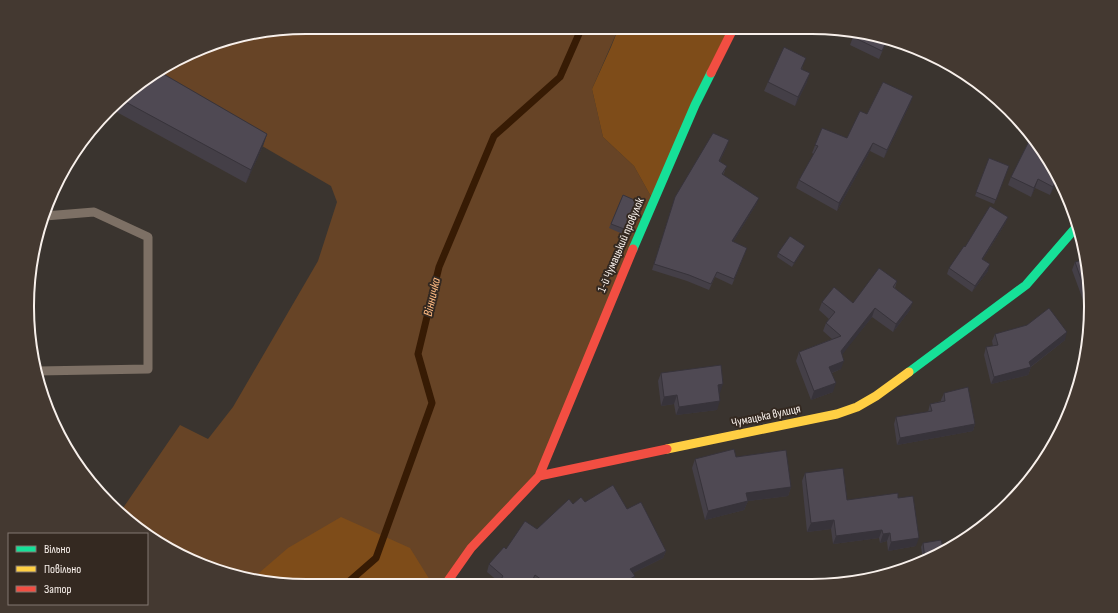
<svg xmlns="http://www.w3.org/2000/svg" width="1118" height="613" font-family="'Sofia Sans Condensed',sans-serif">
	<rect width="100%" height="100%" fill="#3a342f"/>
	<path fill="#674426" d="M307 27H619L592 89 603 137 634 166 653 200 539 476 445 585H288L234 576 167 549 121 511 180 425 208 439 233 407 318 261 337 202 331 186 147 79 216 42Z"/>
	<path fill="#7e4c19" d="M619 27H734L653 200 634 166 603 137 592 89 611 47Z
		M341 517 410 548 433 585H288L252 579 288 548Z"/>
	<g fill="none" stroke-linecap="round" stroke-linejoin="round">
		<path stroke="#371b04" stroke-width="7" d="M345 585 376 558 432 403 418 354 439 267 494 136 560 77 582 27"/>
		<path stroke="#7d7065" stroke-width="9" d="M38 371 148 369V237L94 212 45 216"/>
		<path stroke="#16e098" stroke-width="9" d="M633 249 695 105 711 73
			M909 372 1026 285 1078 225"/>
		<path stroke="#ffcf43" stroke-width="9" d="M667 449 837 414 857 407 876 396 909 372"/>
		<path stroke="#f24e42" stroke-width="9" d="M711 73 734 27
			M539 476 633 249
			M445 585 471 548 539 476 667 449"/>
	</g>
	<path fill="#443f47" d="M853 37H884L888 38 879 59 850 45Z
		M803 67 802 69 807 82 795 106 764 91 768 82Z
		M136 85 267 134 263 146 246 183 113 110Z
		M913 96 910 104 884 158 870 151 837 211 796 188 799 180 814 154 812 153 822 128 847 138 867 114Z
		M727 146 720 161 725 171 723 175 757 203 733 242 745 253 732 285 715 277 709 290 687 281 652 270 675 197Z
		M989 158 1009 166 994 204 975 196Z
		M1011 177H1059L1050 195 1035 188 1031 197 1008 185Z
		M623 195 639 202 625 235 609 228Z
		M1008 217 1005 224 983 259 988 271 972 292 947 274 949 268 965 247Z
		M805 246 803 250 792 267 777 257 778 253Z
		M1075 262 1090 288V301L1089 298 1083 300 1072 270Z
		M897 281 895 288 910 310 893 332 872 317 842 354 841 369 832 373 833 392 811 400 796 361 799 352 832 339 823 331 826 323 829 319 819 310 822 302 853 303Z
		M995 334 1065 340 1031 367 1028 375 991 384 984 355 986 347 993 346 992 341Z
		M661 373 720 393H719L717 410 676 415 674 404 661 406 658 381Z
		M944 393 975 424 973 431 897 445 894 424 896 417 928 412 930 404 941 401V400Z
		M736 457 791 487 788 496 748 501 744 510 705 520 692 468 695 459Z
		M805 473 847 500 898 498 916 546 888 551 887 541 880 543 879 538 833 544 831 529 807 532 802 481Z
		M585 502 666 551 663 558 633 573 635 576 632 583 630 584 537 585 533 582 531 585H498L499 582 487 572 489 564 506 549 573 504Z
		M923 543 943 547H950L923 560 921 547Z"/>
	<path fill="#37333a" d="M810 73 807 82 795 106 798 97Z
		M913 96 910 104 884 158 887 150Z
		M267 134 263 146 246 183 251 170Z
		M729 140 727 146 717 167 719 161Z
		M873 143 870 151 837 211 839 203Z
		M1058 176 1059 177 1050 195 1053 187Z
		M1038 179 1035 188 1031 197 1034 188Z
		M759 198 757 203 730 247 732 241Z
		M1008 217 1005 224 979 265 982 259Z
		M805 246 803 250 792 267 794 263Z
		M990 264 988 271 972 292 975 286Z
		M1090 291V295L1089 298 1083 300 1086 293Z
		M913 302 910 310 893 332 896 324Z
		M875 308 872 317 838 360 841 351Z
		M1067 332 1065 340 1029 368 1031 367 1028 375 991 384 994 377 1029 362Z
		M844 361 841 369 826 375 829 367Z
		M836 383 833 392 811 400 814 391Z
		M723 384 720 393H715L718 385Z
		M677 395 674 404 661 406 664 397Z
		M720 401 717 410 676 415 679 407Z
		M975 424 973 431 897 445 900 438Z
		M791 487 788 496 748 501 744 510 705 520 708 511 746 493Z
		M834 520 831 529 807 532 811 523Z
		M882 530 879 538 833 544 836 536Z
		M890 533 887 541 880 543 883 534Z
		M919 538 916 546 888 551 891 542Z
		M666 551 663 558 627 576 630 569Z
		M535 575 531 585H530Z
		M635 576 632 583 630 584H622Z"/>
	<path fill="#4f4953" stroke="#37333a" d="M855 32 884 37 888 38 882 51 853 37Z
		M784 47 806 58 801 69 810 73 798 97 768 82Z
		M160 72 267 134 251 170 122 100 136 85Z
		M883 82 913 96 887 150 873 143 839 203 799 180 818 146 815 145 822 128 847 138 860 111 867 114Z
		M713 133 729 140 719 161 727 166 722 174 759 198 732 241 747 248 734 279 717 272 711 284 689 275 654 264 675 197Z
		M1032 135 1058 176 1053 187 1038 179 1034 188 1011 177Z
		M989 158 1009 166 996 200 976 192Z
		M623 195 639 202 627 230 611 224Z
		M990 206 1008 217 982 259 990 264 975 286 949 268 964 246 965 247Z
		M790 236 805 246 794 263 778 253Z
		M1086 259 1090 288V291L1086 293 1075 262Z
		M879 268 897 281 893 287 913 302 896 324 875 308 841 351 844 361 829 367 836 383 814 391 799 352 841 336 826 323 835 312 822 302 834 287 853 303Z
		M1049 308 1067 332 1029 362 1031 367 994 377 986 347 998 345 995 334 1027 325Z
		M721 365 723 384 718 385 720 401 679 407 677 395 664 397 661 373Z
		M968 387 975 424 900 438 896 417 932 411 930 404 945 401 944 393Z
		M734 449 736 457 786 450 791 487 746 493 748 501 708 511 695 459Z
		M843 468 847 500 898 493V498L913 496 919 538 891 542 890 533 883 534 882 530 836 536 834 520 811 523 805 473Z
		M613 485 627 509 641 502 666 551 630 569 635 576 622 584 549 585 535 575 530 585H498L503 576 489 564 504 547 506 549 525 521 537 529 569 499 573 504 581 497 585 502Z
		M941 540 943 547 949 546 950 547 925 559 923 543Z"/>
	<g text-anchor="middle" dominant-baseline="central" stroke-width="4" stroke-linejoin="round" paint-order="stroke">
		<g font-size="12" fill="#f8f0eb" stroke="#342921">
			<text transform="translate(621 245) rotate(-67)">1-й Чумацький провулок</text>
			<text transform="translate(766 416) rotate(-12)">Чумацька вулиця</text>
		</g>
		<g font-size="13" font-style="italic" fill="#feba82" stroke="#342921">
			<text transform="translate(432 297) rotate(-77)">Вінничка</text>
		</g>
	</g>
	<path d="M0 0H1118V613H0ZM306 34H812A272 272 0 0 1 1084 306V307A272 272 0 0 1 812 579H306A272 272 0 0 1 34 307V306A272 272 0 0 1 306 34Z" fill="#443931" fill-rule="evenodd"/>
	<path fill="none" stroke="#f8f0eb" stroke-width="2" d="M306 34H812A272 272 0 0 1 1084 306V307A272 272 0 0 1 812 579H306A272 272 0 0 1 34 307V306A272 272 0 0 1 306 34Z"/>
	<rect x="8" y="533" width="140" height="72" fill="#342921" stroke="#827972"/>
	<rect x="16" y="546" width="20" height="6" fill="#16e098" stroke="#827972"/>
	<text x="44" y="553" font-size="12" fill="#f8f0eb">Вільно</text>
	<rect x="16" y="566" width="20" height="6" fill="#ffcf43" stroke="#827972"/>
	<text x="44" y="573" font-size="12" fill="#f8f0eb">Повільно</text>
	<rect x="16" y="586" width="20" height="6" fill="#f24e42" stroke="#827972"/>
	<text x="44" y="593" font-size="12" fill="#f8f0eb">Затор</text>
</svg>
